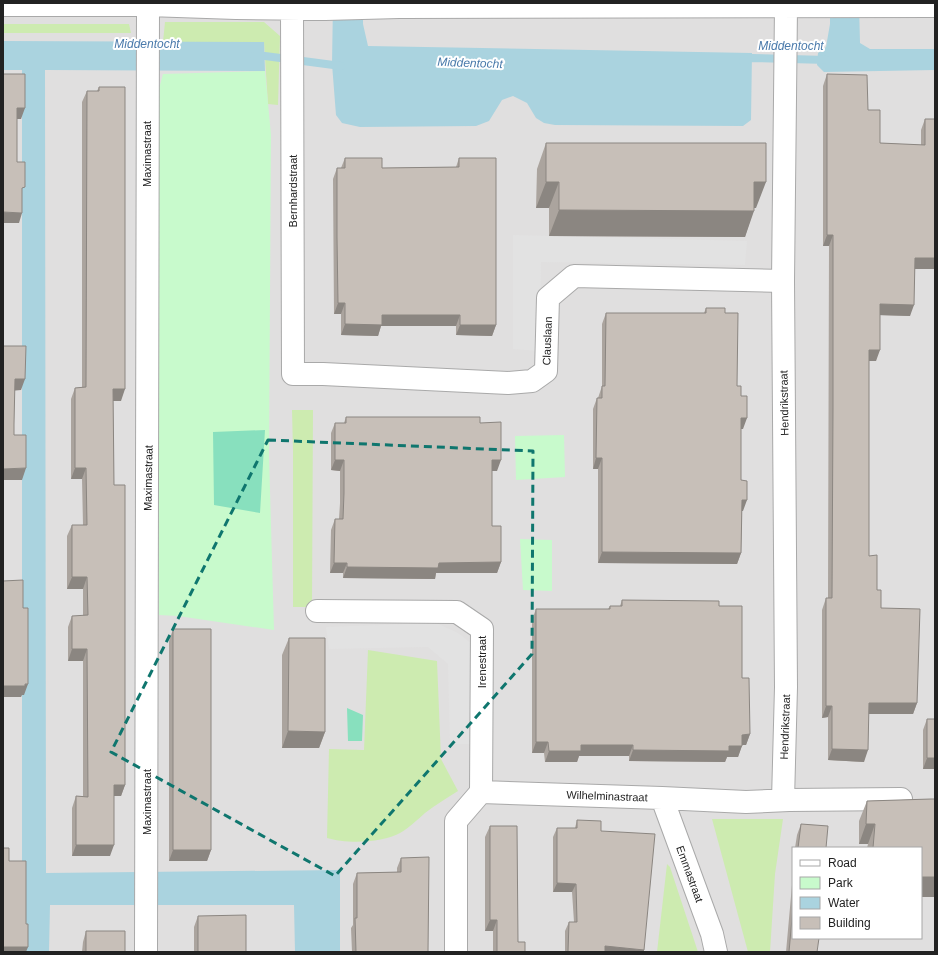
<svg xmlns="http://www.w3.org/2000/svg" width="938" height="955" font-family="Arial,sans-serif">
	<rect width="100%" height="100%" fill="#f2efe9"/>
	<path fill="#e0dfdf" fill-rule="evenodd" d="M3 3H935V952H3ZM793 848H921V938H793Z"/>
	<path fill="#cdebb0" d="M165 22H264L280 36 278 105 268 104 264 42H163Z
		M3 24H129L131 33H3Z
		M292 410H313L312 607H293V451Z
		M368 650 437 661 441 759 458 791C447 798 435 805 425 813 417 820 409 828 400 833 383 843 346 844 327 838L329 749 364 750Z
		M712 819H783L775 874 770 952H748Z
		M667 864 670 867 698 952H657Z"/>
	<path fill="#c8facc" d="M265 71 271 135 269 456 274 630 178 616 159 615 157 96 163 74Z
		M564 435 565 477 516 480 515 436Z
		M520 539 552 540V591L523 590Z"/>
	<path fill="#88e0be" d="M265 430 260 513 214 505 213 432Z
		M347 708 363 715 362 741H348Z"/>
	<path fill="#e2e2e2" d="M513 235 747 241 745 265 541 262 540 351 513 349Z
		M436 623 458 633 472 644 474 744H450L448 664 428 647 329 649 326 627Z"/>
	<path fill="#aad3df" d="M333 3H363V24L368 46 752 53 751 120 743 126 555 125 544 123 536 118 527 103 513 96 502 100 489 121 476 126 360 127 342 123 336 115 332 64Z
		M830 3H859L860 43 870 49H935V70L824 72 817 65 818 53 826 47 830 24Z
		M3 41 264 42 265 71 45 70 46 873 340 870V952H295L294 905H50L49 952H22V70H3Z"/>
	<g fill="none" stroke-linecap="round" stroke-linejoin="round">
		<path stroke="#aad3df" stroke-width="8" d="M254 56H265L341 66
			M743 61 752 58 827 60"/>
		<defs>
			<path id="minor" d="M3 5H148L236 8 325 9 399 7 935 6
				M292 8 293 374H323L508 383 532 381 546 371 548 298 574 276 783 281
				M317 611 457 612 482 629 481 792
				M481 792 662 798 746 802 789 800 901 799
				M662 798 712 934 716 952
				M783 800 786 687 783 281 786 7
				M146 952 148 5
				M456 952V821L481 792"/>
		</defs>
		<use href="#minor" stroke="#a9a9a9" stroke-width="24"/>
		<use href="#minor" stroke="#fff" stroke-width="22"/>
	</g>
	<path fill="#aba49e" d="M827 74 868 110 880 143 921 145V130L925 119H935L915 269 910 316 880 315 876 361H869V556L881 608 917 703 913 714H868L864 762 828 760V717L822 718V610L826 598H828L829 246H823V86Z
		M99 87 121 401H113L114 485 125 785 121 796H114L110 856H72V808L76 796H83V661H68V627L72 616H83V589H67V536L72 525H83L82 479H71V399L75 388 82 387V102L87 91H97Z
		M546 143 756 208H754L745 237 549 236V208H536L537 169Z
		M345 158 382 168 456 167 459 158 496 325 492 336 456 335V326H381L378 336 341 335V314H334L333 179 337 168H341Z
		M706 308 725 313 737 386 741 396 743 429H741V480L743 511H742L741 553 737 564 598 563V469H593V409L597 398H598L602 386V324L606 313H704Z
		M346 417 480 423 497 471H492V526L501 562 497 573H436L435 579 343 578V573H330L331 530 335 519H339L340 503V471L331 470V433L335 423H344Z
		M622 600 719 606 742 678 750 734 746 745H742L738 757H727L725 762 629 761V756H579L577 762H545L544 753H532V620L536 609H608L610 606H620Z
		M173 629 211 850 207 861H169V641Z
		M289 638 325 732 319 748H282V655Z
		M927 719H935V769H923V730Z
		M935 799V897H921V848H867L868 844H859V821L867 801Z
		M577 820 601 831 644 950V952H565V931L569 922H574L572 892H553V837L557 828H575Z
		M801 824 826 848H795L797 835Z
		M490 826 518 942 525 952H493V931H485V837Z
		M401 858 428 952H352L351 928 353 925V884L357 873 397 872V868Z
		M793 874V938L817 952H786Z
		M198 916 246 952H194V927Z
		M86 931 125 952H82L83 942Z"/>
	<path fill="#8b8681" d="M17 108H25L21 119H13Z
		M546 182H559L549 208H536Z
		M754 182H766L756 208H745Z
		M559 210 754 211 745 237 549 236Z
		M3 212 22 213 19 223H3Z
		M827 235H833L829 246H823Z
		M915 258H935V269H911Z
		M338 303H345L341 314H334Z
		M880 304 914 305 910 316 876 315Z
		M382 315H460L456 326H381L378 336 341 335 345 324Z
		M460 325H496L492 336 456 335Z
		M869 350H880L876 361H865Z
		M15 379H25L21 390 10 391Z
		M113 389H125L121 401H109Z
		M741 418H747L743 429H737Z
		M596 458H602L598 469H593Z
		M335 460H344L340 471 331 470Z
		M492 460H501L497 471H488Z
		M26 468 22 480H3V469Z
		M75 468H86L82 479H71Z
		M742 500H747L743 511H738Z
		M602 552 741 553 737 564 598 563Z
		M501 562 497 573H436L435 579 343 578 347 567 439 563Z
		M334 563H347L343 573H330Z
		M72 577H87L83 589H67Z
		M72 649H87L83 661H68Z
		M28 684 24 695H22L21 697H3V686Z
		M869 703H917L913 714H864Z
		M826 706H832L828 717 822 718Z
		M288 731 325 732 319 748H282Z
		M750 734 746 745H738L742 735Z
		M536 742H548L544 753H532Z
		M581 745H633L629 756H579L577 762H545L549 751Z
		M729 746H742L738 757H727L725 762 629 761 633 750Z
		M832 749 868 750 864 762 828 760Z
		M927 758H935V769H923Z
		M114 785H125L121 796H110Z
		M866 824H875L868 844H859Z
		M76 845H114L110 856H72Z
		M173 850H211L207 861H169Z
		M921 877H935V897H921Z
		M557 883 576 884 572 892H553Z
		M490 920H497L493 931H485Z
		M605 946 644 950V952H603Z
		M3 947H28L26 952H3Z"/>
	<path fill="#c7bfb8" stroke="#8b8681" d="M3 74H25V108H17V162H25V187L22 188V213L3 212Z
		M827 74 867 75 868 110H880V143L925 145V119H935V258H915L914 305 880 304V350H869V556L877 555V590H881V608L920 609 917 703H869L868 750 832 749V706H826V598H832L833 407V235H827Z
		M99 87H125V389H113L114 485H125V785H114V845H76V796L88 797 87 649H72V616L88 615 87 577H72V525H87L86 468H75V388L86 387 87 91H99Z
		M546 143H766V182H754V211L559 210V182H546Z
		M345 158H382V168L459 167V158H496V325H460V315H382V325L345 324V303H338L337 237V168H345Z
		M706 308H725V313H738L737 386H741V396H747V418H741V480L747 481V500H742L741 553 602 552V458H596L597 398H602V386H605L606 313H706Z
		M3 346H26L25 379H15L14 424V435H26V468L3 469Z
		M346 417H480V423L501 422V460H492V526H501V562L439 563 438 568 347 567V563H334L335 519H343L344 493V460H335V423H346Z
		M23 580V608H28V684H25V686H3V581Z
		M622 600 719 601V606H742V678H749L750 734 742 735V746H729V751L633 750V745H581V751H549L548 742H536V609H610V606H622Z
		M173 629H211V850H173Z
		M289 638H325V732L288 731Z
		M927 719H935V758H927Z
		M931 799H935V877H921V848H873L875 824H866L867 801Z
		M577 820 601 821V831L655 834 644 950 605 946V952H568L569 922H577L576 884 557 883V828H577Z
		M801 824 828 826 826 848H798Z
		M490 826H517L518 942H525V952H497V920H490Z
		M3 848H9V861H26V924H28V947H3Z
		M429 857 428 952H356L355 918H357V873L401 872V858Z
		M793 907V938H819L817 952H789Z
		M246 915V952H198V916Z
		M86 931H125V952H86Z"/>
	<path fill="none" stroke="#0f766e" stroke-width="3" stroke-dasharray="8 5" stroke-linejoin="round" d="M268 440 533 451 532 654 335 876 111 752Z"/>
	<g text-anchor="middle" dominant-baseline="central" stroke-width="4" stroke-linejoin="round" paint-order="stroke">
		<g font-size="11" fill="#222" stroke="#fff">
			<text transform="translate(147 154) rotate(-90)">Maximastraat</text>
			<text transform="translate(293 191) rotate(-90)">Bernhardstraat</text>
			<text transform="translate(547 341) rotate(-88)">Clauslaan</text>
			<text transform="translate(784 403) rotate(-91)">Hendrikstraat</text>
			<text transform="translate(148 478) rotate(-89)">Maximastraat</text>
			<text transform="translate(482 662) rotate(-90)">Irenestraat</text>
			<text transform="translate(785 727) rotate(-88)">Hendrikstraat</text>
			<text transform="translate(607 796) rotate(2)">Wilhelminastraat</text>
			<text transform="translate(147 802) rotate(-90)">Maximastraat</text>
			<text transform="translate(690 874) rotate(70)">Emmastraat</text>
		</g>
		<g font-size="12" font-style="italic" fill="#4a7aab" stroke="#fff">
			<text x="147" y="44">Middentocht</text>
			<text x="791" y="46">Middentocht</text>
			<text transform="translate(470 63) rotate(2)">Middentocht</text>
		</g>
	</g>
	<rect width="938" height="955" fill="none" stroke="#222222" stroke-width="8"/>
	<rect x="792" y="847" width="130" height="92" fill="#ffffff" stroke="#a7a7a7"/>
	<rect x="800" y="860" width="20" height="6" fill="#ffffff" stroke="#a7a7a7"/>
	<text x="828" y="867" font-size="12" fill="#222222">Road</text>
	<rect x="800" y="877" width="20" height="12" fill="#c8facc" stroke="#a7a7a7"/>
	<text x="828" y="887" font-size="12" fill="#222222">Park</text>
	<rect x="800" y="897" width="20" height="12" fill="#aad3df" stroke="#a7a7a7"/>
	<text x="828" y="907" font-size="12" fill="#222222">Water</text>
	<rect x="800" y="917" width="20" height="12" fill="#c7bfb8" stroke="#a7a7a7"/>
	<text x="828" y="927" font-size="12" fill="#222222">Building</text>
</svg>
